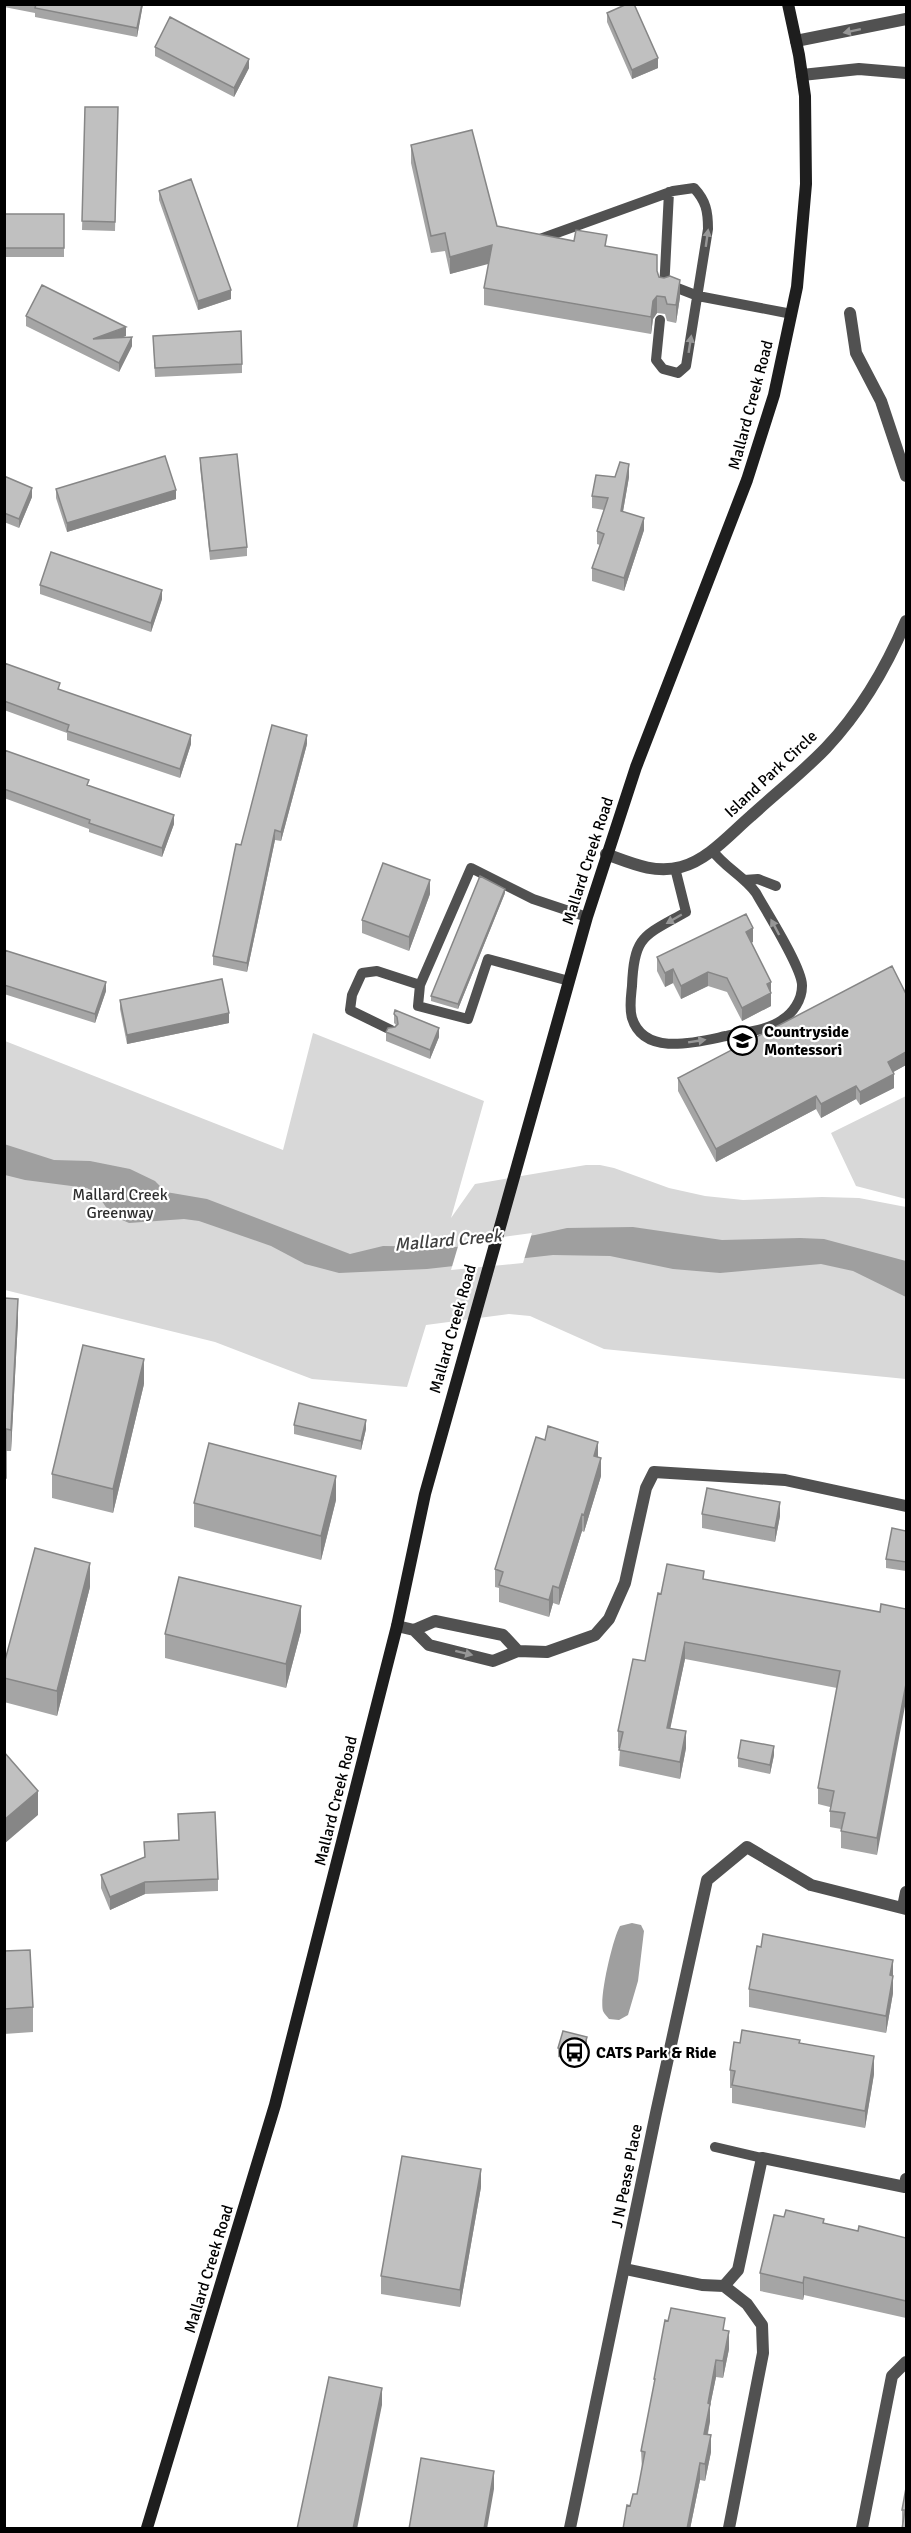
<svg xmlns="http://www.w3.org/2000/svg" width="911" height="2533" font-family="Signika,sans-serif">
	<rect width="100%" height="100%" fill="#fff"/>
	<path fill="#d8d8d8" d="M313 1033 484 1101 451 1218 475 1184 586 1165H600L614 1168 669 1188 705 1196 743 1200 822 1197 859 1198 906 1207V1379L604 1349 530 1316 509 1314 426 1325 407 1387 312 1379 215 1342 5 1290V1041L283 1150Z
		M906 1096V1199L856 1186 831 1133Z"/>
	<path fill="#9f9f9f" d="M4 1144 54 1160 90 1161 130 1169 155 1181 166 1192 207 1199 350 1254 383 1246 456 1247 535 1235 567 1228 633 1227 722 1240 800 1238 824 1239 906 1261V1297L853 1271 821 1264 720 1273 673 1269 610 1256 553 1255 427 1269 339 1273 305 1264 271 1246 199 1221 184 1219 129 1223 111 1215 98 1195 87 1188 25 1180 5 1175Z
		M632 1923 641 1925 644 1931 638 1981 628 2015 619 2020 609 2019C607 2016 604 2014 603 2011 599 1997 613 1938 620 1926Z"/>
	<path fill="#fff" d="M532 1233 523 1263 451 1270 459 1243Z"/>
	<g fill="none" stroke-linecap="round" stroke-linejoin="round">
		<path stroke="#515151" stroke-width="10" d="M540 239 673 191 694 188C706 201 708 211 708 229L686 366 678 373 663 369 656 360 660 320
			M667 284 698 296 792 314
			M664 291 669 192
			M675 868 686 912C644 936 634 935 632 986 631 996 629 1008 632 1018 644 1057 697 1042 726 1036 743 1032 767 1031 782 1020 793 1013 802 1000 802 986 803 969 766 911 756 893 744 876 724 867 712 850
			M744 880 758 879 776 886
			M420 985 418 1006 468 1019 488 959 569 981
			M391 1030 350 1010 352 995 362 973 377 971 420 985 471 868 533 899 587 917
			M715 2147 762 2158"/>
		<path stroke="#515151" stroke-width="12" d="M850 313 856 353 881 401 906 476
			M606 854C631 863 654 874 681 867 708 860 730 834 751 816 775 794 803 772 826 748 861 711 886 668 906 621
			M397 1626 414 1630 429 1645 493 1661 518 1651 547 1652 595 1635 609 1619 625 1583 646 1488 654 1472 785 1480 906 1506
			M414 1630 435 1621 503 1635 518 1651
			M903 1907 906 1892
			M625 2269 702 2285 724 2286 738 2270 762 2158 905 2187 906 2179
			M724 2286 747 2304 762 2325 763 2353 729 2528
			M570 2528 656 2113 707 1880 747 1847 811 1885 906 1909
			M862 2528 892 2376 906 2362"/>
		<path stroke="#515151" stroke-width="12" d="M796 41 906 19
			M802 75 859 69 906 73"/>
		<path stroke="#1e1e1e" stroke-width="12" d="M147 2528 275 2105 397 1626 425 1494 587 917 636 767 747 480 774 395 797 287 806 184 805 96 799 55 788 4"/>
	</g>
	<path fill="#a5a5a5" d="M4 4H143L137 37 35 17V13L4 7Z
		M607 13 658 68 632 79 607 22Z
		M155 47 249 68 234 97 155 56Z
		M85 107H118L115 231 82 230Z
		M411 145 497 226 574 241 607 246 657 272 659 277 680 297 676 323 667 321 665 314 657 313 653 319 651 334 484 305V288L489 263 450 274 445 251 431 253 411 163Z
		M159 191 231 299 198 310 159 200Z
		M4 214H64V257H4Z
		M26 316 126 336 122 337 132 346 119 372 26 326Z
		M153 336 242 364V373L155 377Z
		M200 458 247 547V556L210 560 200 467Z
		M4 476 32 497 19 528 4 522Z
		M615 477H629L623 511 644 530 624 591 592 581V568L600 545 597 544V531L604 510 592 508V496Z
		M56 489 176 499 67 532 56 498Z
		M40 585 162 599 151 632 40 594Z
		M4 663 60 690 191 744 180 778 67 740V733L4 710Z
		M307 744 281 841 275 840 247 972 213 965V956L241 845Z
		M4 750 89 786 174 824 162 857 89 832V829L4 798Z
		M505 893 458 1009 431 1001V996Z
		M430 894 409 951 362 933V920Z
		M753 942 751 943 771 982V1006L742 1021 727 992 708 986 681 999 673 983 665 987 657 971V957Z
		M4 950 106 991 95 1023 4 994Z
		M906 994V1065L893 1072 894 1088 860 1105 856 1099 821 1118 816 1109 716 1162 678 1091V1078Z
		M120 1000 229 1023 127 1044 120 1009Z
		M394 1014 439 1037 430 1059 386 1041V1032L396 1025 394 1023Z
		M4 1298 18 1320 11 1451H6V1500H4Z
		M144 1384 113 1513 52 1498V1474Z
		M294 1425 366 1429 361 1450 294 1434Z
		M598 1457 601 1476 584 1532 582 1531 559 1605 553 1603 549 1617 499 1602V1588L495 1587V1569Z
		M336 1500 321 1560 194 1527V1503Z
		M702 1514 780 1516 775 1542 702 1528Z
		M906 1531V1571L886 1568V1559Z
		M704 1579 880 1612 877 1855 841 1848V1829L830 1827V1807L818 1804V1788L837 1688 685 1659 670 1728 686 1748 680 1779 619 1766 620 1748H618V1731L645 1661 661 1594Z
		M90 1587 57 1716 4 1702V1664Z
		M301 1631 286 1688 165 1658V1634Z
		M774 1755 770 1774 738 1767V1758Z
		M178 1814 218 1879V1891L145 1894 110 1910 101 1888V1875L145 1857 144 1842 179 1840Z
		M4 1951 33 2007V2032L4 2034Z
		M749 1989 893 1993 886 2033 749 2007Z
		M740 2043 800 2044 874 2074 865 2128 732 2103V2088H730V2070Z
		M587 2046 582 2063 558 2057V2048Z
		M481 2187 460 2307 381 2294V2276Z
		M824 2223 858 2231 906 2238V2318L804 2295 803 2300 760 2291V2273Z
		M725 2330 729 2349 723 2378 716 2377 710 2406V2421L708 2434 711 2452 705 2481 700 2480 690 2529 630 2506 637 2494 642 2469 641 2451 654 2389V2379Z
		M906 2488V2529L902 2526V2510Z"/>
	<path fill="#868686" d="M142 4H143L137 37V28Z
		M658 58V68L632 79V70Z
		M249 59V68L234 97V88Z
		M492 245V263L450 274V257Z
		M680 280V297L676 323V305Z
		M231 290V299L198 310V301Z
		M657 296V313L653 319 651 334V317L653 301Z
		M126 327V336L93 348V339Z
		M132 337V346L119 372V363Z
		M629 464V477L621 523V511Z
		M32 488V497L19 528V519Z
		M176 490V499L67 532V523Z
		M644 518V530L624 591V578Z
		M162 590V599L151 632V623Z
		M191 735V744L180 778V769Z
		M307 735V744L281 841V832Z
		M174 815V824L162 857V848Z
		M275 830V840L247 972V963Z
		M430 880V894L409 951V937Z
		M505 889V893L458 1009V1004Z
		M753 928V942L746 946V932Z
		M673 969V983L665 987V973Z
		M708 972V986L681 999V986Z
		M106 982V991L95 1023V1014Z
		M771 982V1006L742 1021V1008L767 984Z
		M229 1013V1023L127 1044V1035Z
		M439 1028V1037L430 1059V1050Z
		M906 1052V1065L888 1075V1062Z
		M894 1074V1088L860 1105V1092Z
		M856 1086V1099L821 1118V1104Z
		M816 1096V1109L716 1162V1149Z
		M18 1299V1320L11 1451V1430Z
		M144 1359V1384L113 1513V1489Z
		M366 1420V1429L361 1450V1441Z
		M598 1442V1459L594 1456Z
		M601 1458V1476L584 1532V1515Z
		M336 1476V1500L321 1560V1536Z
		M780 1502V1516L775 1542V1528Z
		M582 1514V1531L559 1605V1588Z
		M90 1563V1587L57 1716V1691Z
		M553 1586V1603L549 1617V1600Z
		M301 1606V1631L286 1688V1664Z
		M685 1642V1659L667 1744V1728Z
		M906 1684V1701L877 1855V1838Z
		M686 1731V1748L680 1779V1762Z
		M774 1746V1755L770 1774V1765Z
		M38 1791V1815L4 1844V1820Z
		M145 1882V1894L110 1910V1897Z
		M893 1960V1993L886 2033V2016L890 1975Z
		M587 2037V2046L582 2063V2054Z
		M874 2056V2074L865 2128V2111Z
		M481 2169V2187L460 2307V2290Z
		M804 2277V2295L803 2300V2283Z
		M729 2331V2349L723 2378V2361Z
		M716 2360V2377L710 2406V2421L704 2451V2434L708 2403Z
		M382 2388V2405L357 2529H353Z
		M711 2435V2452L705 2481V2464Z
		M700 2463V2480L690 2529H687Z
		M494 2471V2489L487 2529H484Z"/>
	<path fill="#c0c0c0" stroke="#868686" stroke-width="1.5" d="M36 4H142L137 28 35 8Z
		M627 4H634L658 58 632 70 607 13Z
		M170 17 249 59 234 88 155 47Z
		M85 107H118L115 222 82 221Z
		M472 130 497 226 574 241 576 230 607 235 605 246 657 255V271L659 277 664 278 670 276 680 280 676 305 667 304 665 297 657 296 653 301 651 317 484 288 492 245 450 257 445 233 431 236 411 145Z
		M191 179 231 290 198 301 159 191Z
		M4 214H64V248H4Z
		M42 285 126 327 93 339 132 337 119 363 26 316Z
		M241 331 242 364 155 368 153 336Z
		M237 454 247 547 210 551 200 458Z
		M165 456 176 490 67 523 56 489Z
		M620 462 629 464 621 511 644 518 624 578 592 568 604 534 597 531 608 498 592 496 596 475 615 477Z
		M4 476 32 488 19 519 4 513Z
		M51 552 162 590 151 623 40 585Z
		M4 663 60 683 58 689 191 735 180 769 67 731 69 725 4 701Z
		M272 725 307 735 281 832 275 830 247 963 213 956 236 844 241 845Z
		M4 750 89 780 87 785 174 815 162 848 89 823 90 820 4 789Z
		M383 863 430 880 409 937 362 920Z
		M480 876 505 889 458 1004 431 996Z
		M746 914 753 928 746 932 771 982 767 984 771 993 742 1008 727 978 708 972 681 986 673 969 665 973 657 957Z
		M4 950 106 982 95 1014 4 985Z
		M892 966 906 994V1052L888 1062 894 1074 860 1092 856 1086 821 1104 816 1096 716 1149 678 1078Z
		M222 979 229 1013 127 1035 120 1000Z
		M395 1010 439 1028 430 1050 386 1032 388 1028 395 1027 398 1024 397 1017 394 1014Z
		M4 1298 18 1299 11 1430 6 1429V1478H4Z
		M83 1345 144 1359 113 1489 52 1474Z
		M299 1403 366 1420 361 1441 294 1425Z
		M548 1426 598 1442 594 1456 601 1458 584 1515 582 1514 559 1588 553 1586 549 1600 499 1585 503 1572 495 1569 536 1437 545 1440Z
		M209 1443 336 1476 321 1536 194 1503Z
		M707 1488 780 1502 775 1528 702 1514Z
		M892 1528 906 1531V1562L886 1559Z
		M35 1548 90 1563 57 1691 4 1678V1664Z
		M667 1564 704 1571 703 1579 880 1612 881 1604 906 1609V1684L877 1838 841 1831 845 1813 830 1811 834 1791 818 1788 840 1671 685 1642 667 1728 686 1731 680 1762 619 1750 623 1732 618 1731 633 1659 645 1661 658 1593 661 1594Z
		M179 1577 301 1606 286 1664 165 1634Z
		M741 1740 774 1746 770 1765 738 1758Z
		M4 1752 38 1791 4 1820Z
		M215 1812 218 1879 145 1882 110 1897 101 1875 145 1857 144 1842 179 1840 178 1814Z
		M763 1934 893 1960 890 1975 893 1976 886 2016 749 1989 757 1946 761 1947Z
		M30 1950 33 2007 4 2009V1951Z
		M742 2030 800 2040 799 2043 874 2056 865 2111 732 2085 735 2071 730 2070 734 2042 740 2043Z
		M563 2031 587 2037 582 2054 558 2048Z
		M402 2156 481 2169 460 2290 381 2276Z
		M786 2210 824 2219 823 2223 858 2231 859 2226 906 2238V2301L804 2277 803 2283 760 2273 774 2215 784 2217Z
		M671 2308 725 2318 723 2330 729 2331 723 2361 716 2360 708 2403 710 2404 704 2434 711 2435 705 2464 700 2463 687 2529H623L627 2505 630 2506 633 2494H637L645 2452 641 2451 655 2379H654L665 2320 668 2321Z
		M329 2377 382 2388 353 2529H297Z
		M421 2458 494 2471 484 2529H409Z
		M906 2488V2529H902L905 2510H902Z"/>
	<defs><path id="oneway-solid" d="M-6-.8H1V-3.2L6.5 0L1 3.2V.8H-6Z" transform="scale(1.5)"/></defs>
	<g fill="#979797">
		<use href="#oneway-solid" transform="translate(852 31) rotate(168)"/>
		<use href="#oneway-solid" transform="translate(707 238) rotate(-82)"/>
		<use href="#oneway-solid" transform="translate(690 344) rotate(-81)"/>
		<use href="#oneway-solid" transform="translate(674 919) rotate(150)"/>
		<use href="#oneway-solid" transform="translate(775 927) rotate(-118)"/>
		<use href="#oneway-solid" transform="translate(697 1041) rotate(-9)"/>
		<use href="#oneway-solid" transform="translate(464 1653) rotate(14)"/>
	</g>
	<defs>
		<symbol id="school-ring" viewBox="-11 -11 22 22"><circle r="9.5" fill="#fff" stroke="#000" stroke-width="1.5"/><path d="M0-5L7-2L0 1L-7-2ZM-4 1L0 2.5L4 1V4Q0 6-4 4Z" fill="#000"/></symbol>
		<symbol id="bus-ring" viewBox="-11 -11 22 22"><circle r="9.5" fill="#fff" stroke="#000" stroke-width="1.5"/><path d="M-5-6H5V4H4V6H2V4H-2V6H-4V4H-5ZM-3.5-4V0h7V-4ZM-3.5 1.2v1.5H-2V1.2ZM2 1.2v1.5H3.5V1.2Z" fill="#000"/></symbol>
	</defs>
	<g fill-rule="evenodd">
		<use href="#school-ring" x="726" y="1024" width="33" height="33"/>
		<use href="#bus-ring" x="558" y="2036" width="33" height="33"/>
	</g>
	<g text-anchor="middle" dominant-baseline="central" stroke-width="4.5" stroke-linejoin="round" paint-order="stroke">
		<g font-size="16" fill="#000" stroke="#fff">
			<text transform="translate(751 405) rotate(-75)">Mallard Creek Road</text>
			<text transform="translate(771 774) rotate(-43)">Island Park Circle</text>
			<text transform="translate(588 861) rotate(-72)">Mallard Creek Road</text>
			<text transform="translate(453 1329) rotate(-74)">Mallard Creek Road</text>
			<text transform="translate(336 1801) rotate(-76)">Mallard Creek Road</text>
			<text transform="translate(627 2176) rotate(-79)">J N Pease Place</text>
			<text transform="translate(209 2269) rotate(-73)">Mallard Creek Road</text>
		</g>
		<g font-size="16" font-weight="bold" fill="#000" stroke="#fff" text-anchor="start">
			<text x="764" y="1032">Countryside<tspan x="764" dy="18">Montessori</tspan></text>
			<text x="596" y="2053">CATS Park &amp; Ride</text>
		</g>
		<g font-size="16" fill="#2f2f2f" stroke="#fff">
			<text x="120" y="1195">Mallard Creek<tspan x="120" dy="18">Greenway</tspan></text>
		</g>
		<g font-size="18" font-style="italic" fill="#404040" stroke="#fff">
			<text transform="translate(448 1240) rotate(-5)">Mallard Creek</text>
		</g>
	</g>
	<rect width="911" height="2533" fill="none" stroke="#000000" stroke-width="12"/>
</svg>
